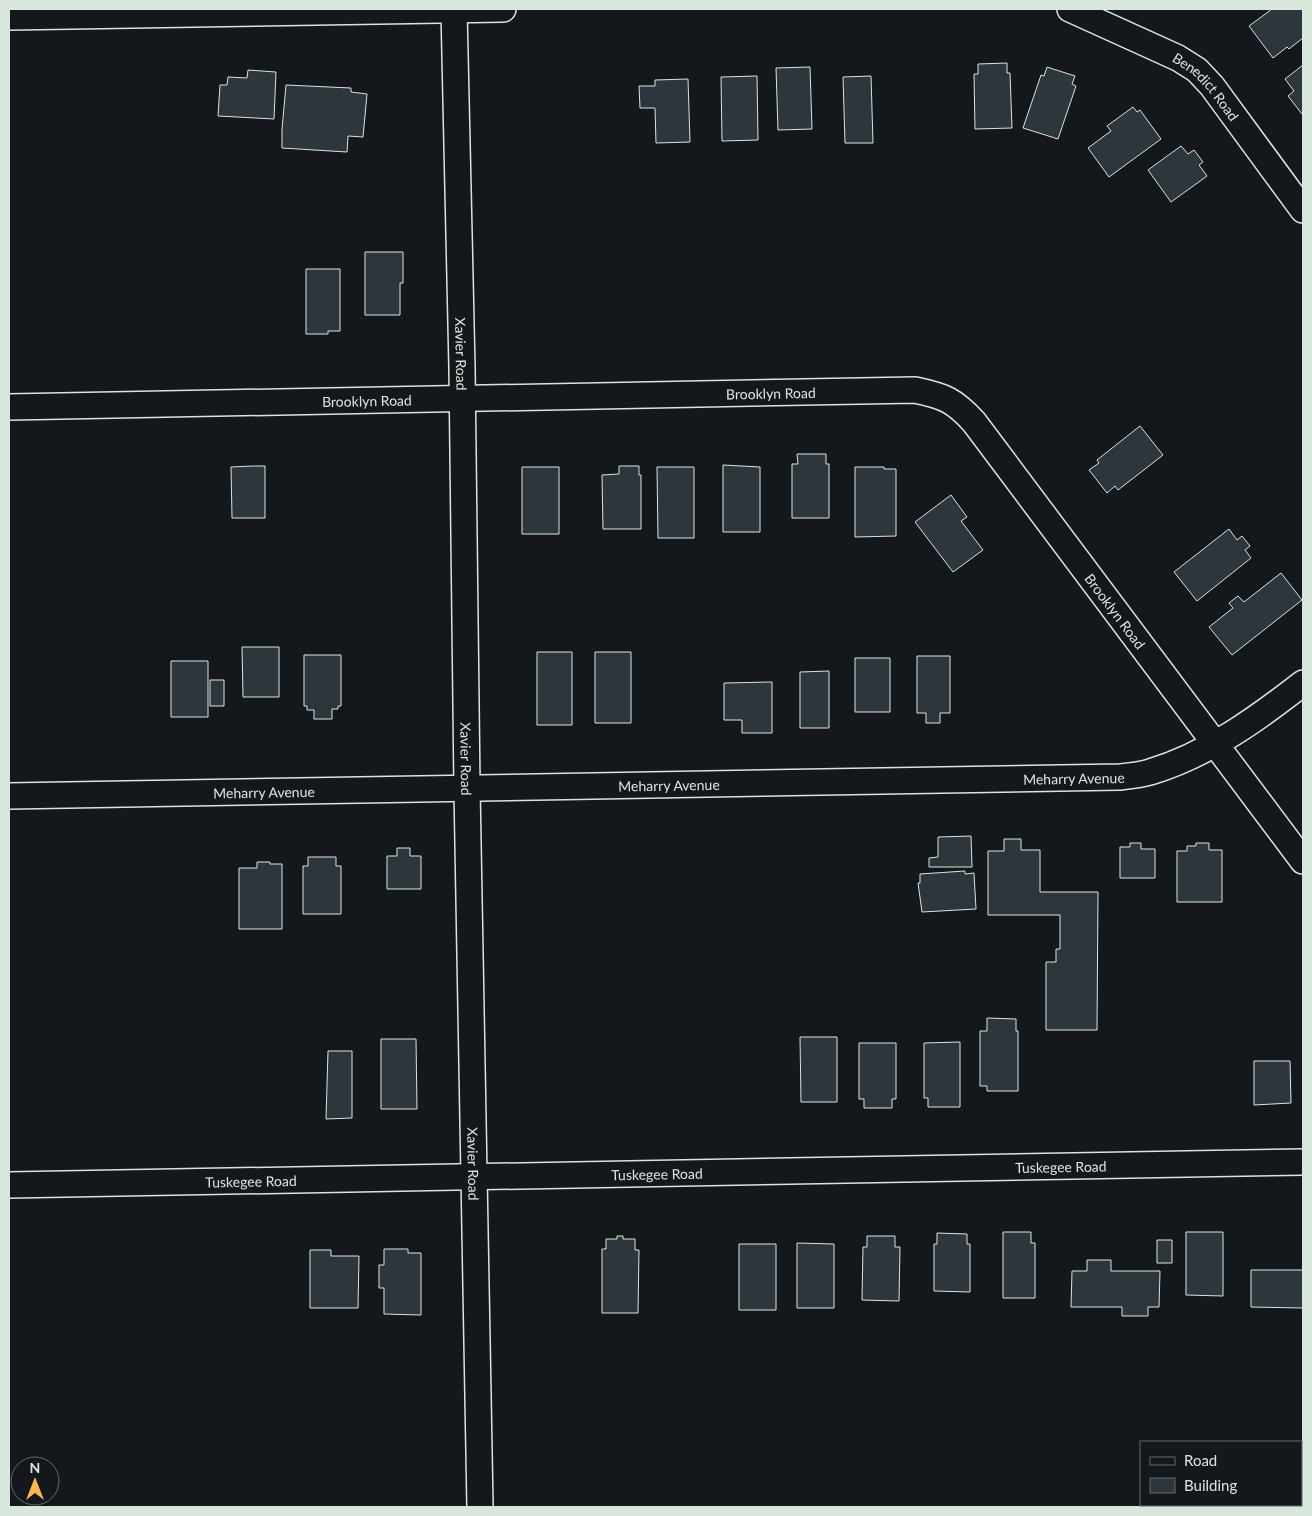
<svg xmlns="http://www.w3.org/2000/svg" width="1312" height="1516" font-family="Lato,sans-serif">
	<rect width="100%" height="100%" fill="#14181c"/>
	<path fill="#2c363c" stroke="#d8e6dc" d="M1272 9H1303V38L1289 49 1287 47 1273 58 1249 26Z
		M1007 63V73H1010L1012 128 975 129 974 74H978V64Z
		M1303 65V113L1302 114 1288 96 1294 91 1285 79Z
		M810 67 812 129 778 130 776 68Z
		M1047 67 1075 76 1072 84 1076 86 1058 139 1023 128 1041 75 1044 76Z
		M248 70 276 72 274 119 218 116 220 85H227L228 77 247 78Z
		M757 76 758 140 722 141 721 77Z
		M871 76 873 143H845L843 77Z
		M688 79 690 142 656 143 655 108H640L639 86H655V80Z
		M286 85 351 88V92L367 94 363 137 348 136 347 152 282 148V129Z
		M1133 107 1137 112 1140 110 1161 139 1109 177 1088 148 1111 131 1107 126Z
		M1181 146 1188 154 1194 150 1203 162 1199 165 1207 176 1171 202 1148 170Z
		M365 252H403V283H400V315H365Z
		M306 269H340V331H328V334H306Z
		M1140 426 1163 455 1118 490 1115 486 1107 493 1089 470 1099 463 1097 460Z
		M797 454H826V464H829V518H792V464H798Z
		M723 465 760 467V532H723Z
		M253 466H265V518H232L231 467Z
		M619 466H639V475H641V529H603L602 475 619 474Z
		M522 467H559V534H522Z
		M657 467H694V538H658Z
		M855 467H884V469H896V536L855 537Z
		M951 495 967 517 961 521 983 550 953 572 915 522Z
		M1229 529 1237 540 1242 536 1250 546 1245 550 1251 558 1197 601 1174 572Z
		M1281 573 1302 600 1232 655 1209 627 1233 608 1229 603 1238 596 1244 602Z
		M242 647H279V697H243Z
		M537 652H572V725H537Z
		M595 652H631V723H595Z
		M304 655H341V706H338V709H332V719H314V710H307V706H304Z
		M917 656H950V713H940V723H926V713H917Z
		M855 658H890V712H855Z
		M171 661H208V717H171Z
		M829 671V728H800V672Z
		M210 680H224V706H210Z
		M772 682V733H742V720H724V683Z
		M971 836 972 867H929V858L938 857V837Z
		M1004 839H1021V850H1040V892H1098L1097 1030H1046V962H1056V949H1060V915H988V851H1004Z
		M1130 843H1141V849H1155V878H1120V847H1130Z
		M1196 843H1209V850H1222V902H1177V851H1187V846H1196Z
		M397 848H410V856H421V889H387V856H397Z
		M308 857H336V866H341V914H303V866H308Z
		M257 862H270V864H282V929H239V868H257Z
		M965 871V874L974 873 976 909 922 912 918 883H920V874Z
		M987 1018 1016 1019V1031H1018V1091H987V1086H980V1031H987Z
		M800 1037H837V1102H801Z
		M381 1039H416L417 1109H381Z
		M960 1042V1107H928V1098H924V1043Z
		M859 1043H896V1099H892V1108H864V1099H859Z
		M328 1051H352V1118L326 1119Z
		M1254 1061H1290L1291 1103 1254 1105Z
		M1003 1232H1031V1243H1035V1298H1003Z
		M1186 1232H1223V1296L1186 1295Z
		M937 1233 967 1234V1244H970V1292L934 1291V1244H937Z
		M617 1236H623V1239H635V1250H639L638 1313H602V1249H606V1239H617Z
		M867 1236H895V1247H900L899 1301 862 1300 863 1247H867Z
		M1157 1240H1172V1263H1157Z
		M797 1243 834 1244V1308H797Z
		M739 1244H776V1310H739Z
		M384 1249H408V1253H421V1315L384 1314V1288H379V1265H384Z
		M310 1250H331V1256H359L358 1308H310Z
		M1087 1260H1111V1271H1160L1159 1307H1148V1316H1122V1307H1071L1072 1271H1087Z
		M1251 1270H1303V1308L1251 1307Z"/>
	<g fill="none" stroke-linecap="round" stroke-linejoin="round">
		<defs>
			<g id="minor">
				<path id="s1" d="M1070 9 1178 58 1197 70 1212 86 1303 210"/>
				<path id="s2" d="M454 10 462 368 467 788 480 1507"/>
				<path d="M9 17 503 9"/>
				<path id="s3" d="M9 407 915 390C944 396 954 400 974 422L1303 861"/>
				<path id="s4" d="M9 796 1120 777C1130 776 1141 775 1150 772 1207 755 1257 719 1303 683"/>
				<path id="s5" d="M9 1185 1303 1162"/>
			</g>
		</defs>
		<use href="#minor" stroke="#d8e6dc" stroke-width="28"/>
		<use href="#minor" stroke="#14181c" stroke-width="25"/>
	</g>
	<g text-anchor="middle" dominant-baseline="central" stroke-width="4" stroke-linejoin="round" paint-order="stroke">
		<g font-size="14" fill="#d8e6dc" stroke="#14181c">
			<text stroke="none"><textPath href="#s1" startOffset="159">Benedict Road</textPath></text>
			<text stroke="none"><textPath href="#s2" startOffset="344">Xavier Road</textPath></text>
			<text stroke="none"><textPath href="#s3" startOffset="762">Brooklyn Road</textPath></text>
			<text stroke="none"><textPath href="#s3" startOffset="358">Brooklyn Road</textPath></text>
			<text stroke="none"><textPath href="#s3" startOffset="1211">Brooklyn Road</textPath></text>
			<text stroke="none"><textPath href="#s2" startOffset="749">Xavier Road</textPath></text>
			<text stroke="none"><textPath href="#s4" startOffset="1065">Meharry Avenue</textPath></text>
			<text stroke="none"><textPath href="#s4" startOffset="660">Meharry Avenue</textPath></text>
			<text stroke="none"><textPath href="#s4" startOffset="255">Meharry Avenue</textPath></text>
			<text stroke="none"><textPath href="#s2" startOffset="1154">Xavier Road</textPath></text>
			<text stroke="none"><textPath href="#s5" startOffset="1052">Tuskegee Road</textPath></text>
			<text stroke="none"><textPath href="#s5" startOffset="648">Tuskegee Road</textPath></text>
			<text stroke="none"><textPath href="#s5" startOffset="242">Tuskegee Road</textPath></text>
		</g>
	</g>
	<rect width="1312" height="1516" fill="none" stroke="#d8e6dc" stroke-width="20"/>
	<rect x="1140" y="1441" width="162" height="65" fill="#14181c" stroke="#626a69"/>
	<rect x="1150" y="1457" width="25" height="8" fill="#14181c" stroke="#626a69"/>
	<text x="1184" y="1466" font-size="15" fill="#d8e6dc">Road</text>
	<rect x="1150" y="1478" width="25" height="15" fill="#2c363c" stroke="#626a69"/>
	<text x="1184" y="1491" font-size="15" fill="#d8e6dc">Building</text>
	<g transform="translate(35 1481)"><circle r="24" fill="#14181c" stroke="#626a69"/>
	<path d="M0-4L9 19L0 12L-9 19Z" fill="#ffb74d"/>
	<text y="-8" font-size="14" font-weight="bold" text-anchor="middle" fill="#d8e6dc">N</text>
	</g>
</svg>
